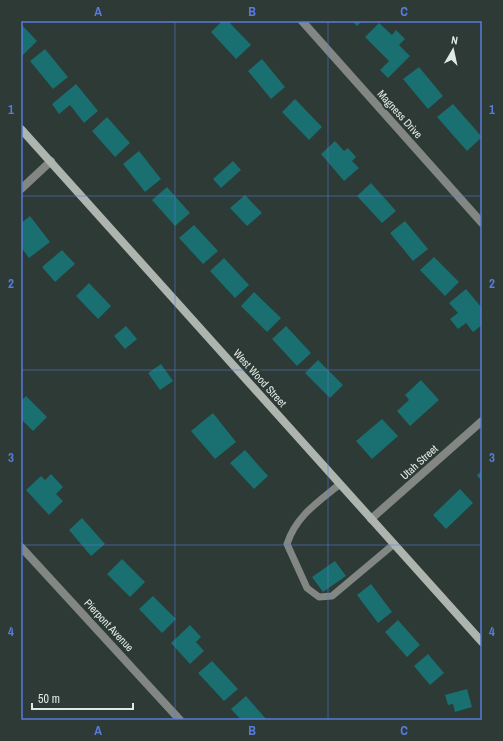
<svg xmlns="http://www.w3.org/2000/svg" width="503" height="741" font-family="'Archivo Narrow',sans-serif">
	<rect width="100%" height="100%" fill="#2d3a36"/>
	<path fill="#1a6f71" d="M222 21H228L251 45 236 59 211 32Z
		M352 21H362L357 26Z
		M379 23 392 35 396 30 405 39 399 45 410 56 388 78 380 70 389 61 365 37Z
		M21 24 37 41 23 55 21 53Z
		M45 49 68 77 53 89 30 61Z
		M262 59 285 87 271 99 248 71Z
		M419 67 443 96 428 109 403 79Z
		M76 84 98 111 84 123 70 105 59 114 52 104Z
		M295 99 322 127 309 140 282 112Z
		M453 104 482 137 467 151 437 117Z
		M107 117 130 143 115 157 92 131Z
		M335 141 344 151 348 148 356 157 352 161 359 168 344 181 321 154Z
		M139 151 161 179 145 192 123 164Z
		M233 161 241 170 221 188 213 179Z
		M371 183 396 211 382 223 357 196Z
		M167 187 190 213 175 226 152 200Z
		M245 195 262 213 247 226 230 208Z
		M30 216 50 242 29 258 21 247V223Z
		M405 221 428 249 413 261 390 233Z
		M194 225 218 251 203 264 179 238Z
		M62 250 75 264 55 282 42 267Z
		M434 257 459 282 445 296 420 270Z
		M224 258 249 285 235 298 210 271Z
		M89 283 111 306 98 319 76 296Z
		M466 289 482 308V325L473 332 466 323 458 329 450 319 458 313 449 303Z
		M254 292 281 318 267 332 241 306Z
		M126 326 137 339 125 349 114 336Z
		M286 326 311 353 297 366 272 339Z
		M318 360 343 385 330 398 305 373Z
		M161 364 173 381 160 390 148 373Z
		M421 380 439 400 410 426 397 411 409 400 405 395Z
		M26 396 47 417 33 431 21 419V401Z
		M213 413 236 442 215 459 191 431Z
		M382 419 398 436 372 459 356 441Z
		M245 450 268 476 254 489 230 463Z
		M482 471V482L477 475Z
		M51 474 63 487 56 494 63 501 49 515 26 490 41 476 45 480Z
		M460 489 473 503 446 529 433 515Z
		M82 518 105 544 91 556 69 530Z
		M122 559 145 582 130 597 107 574Z
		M335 561 346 576 323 592 312 577Z
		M371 584 392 612 378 623 357 595Z
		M153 596 176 619 162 633 139 609Z
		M398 620 420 645 407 657 385 632Z
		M190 625 201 637 196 642 204 651 190 664 171 643Z
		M428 654 444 673 430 685 414 666Z
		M212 661 238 689 224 701 198 673Z
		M467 689 472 707 455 712 453 704 448 705 445 695Z
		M246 696 267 720H241L231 709Z"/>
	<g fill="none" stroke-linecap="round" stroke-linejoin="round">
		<path stroke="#828783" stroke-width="7" d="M340 484C318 502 296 516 287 544L307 588 319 597 332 596 394 544"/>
		<path stroke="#828783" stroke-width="8" d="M302 21 482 223
			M21 189 51 161
			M371 519 482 421
			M21 547 180 720"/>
		<path stroke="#adb5ae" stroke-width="8" d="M21 129 482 642"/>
	</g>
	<path fill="none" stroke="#587cdc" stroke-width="1" stroke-opacity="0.55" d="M175 21V720M328 21V720M21 196H482M21 370H482M21 545H482"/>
	<g text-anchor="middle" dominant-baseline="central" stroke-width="4" stroke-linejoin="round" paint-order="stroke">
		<g font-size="11" fill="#e1e9e6" stroke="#2d3a36">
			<text transform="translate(400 114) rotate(48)">Magness Drive</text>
			<text transform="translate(260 378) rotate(48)">West Wood Street</text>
			<text transform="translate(419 462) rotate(-42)">Utah Street</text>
			<text transform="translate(109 625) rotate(47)">Pierpont Avenue</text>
		</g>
	</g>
	<rect width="503" height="741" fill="none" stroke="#2d3a36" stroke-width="44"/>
	<g transform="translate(453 50) rotate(9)" stroke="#2d3a36" stroke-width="3" paint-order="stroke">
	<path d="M0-3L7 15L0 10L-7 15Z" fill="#e1e9e6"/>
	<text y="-6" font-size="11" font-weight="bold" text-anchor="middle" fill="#e1e9e6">N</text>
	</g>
	<path d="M32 703v6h101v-6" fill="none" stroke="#e1e9e6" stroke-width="2"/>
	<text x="38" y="703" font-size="12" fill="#e1e9e6" stroke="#2d3a36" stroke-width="3" paint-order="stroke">50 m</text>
	<rect x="22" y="22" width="459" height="697" fill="none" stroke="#587cdc" stroke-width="1.5"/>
	<g font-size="13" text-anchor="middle" font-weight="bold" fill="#587cdc">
		<text x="98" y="16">A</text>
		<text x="252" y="16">B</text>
		<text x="404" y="16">C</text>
		<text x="11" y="114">1</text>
		<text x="492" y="114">1</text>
		<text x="11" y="288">2</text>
		<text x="492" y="288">2</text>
		<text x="11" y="462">3</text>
		<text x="492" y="462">3</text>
		<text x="11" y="636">4</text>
		<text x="492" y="636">4</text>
		<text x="98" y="735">A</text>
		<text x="252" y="735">B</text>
		<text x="404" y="735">C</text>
	</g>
</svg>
